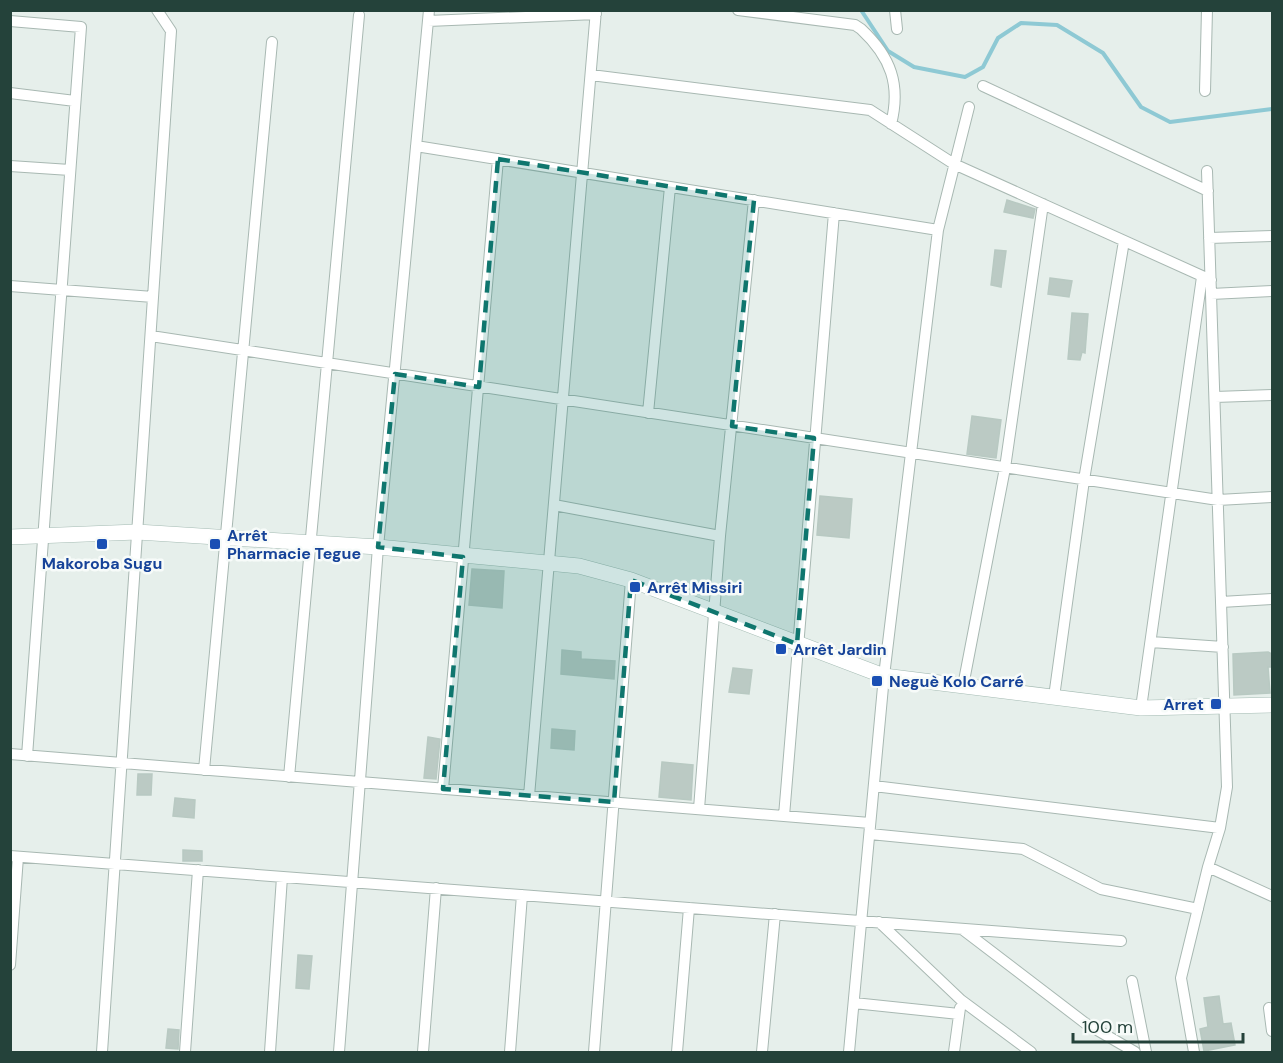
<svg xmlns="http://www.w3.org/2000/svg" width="1283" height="1063" font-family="'DM Sans',sans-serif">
	<rect width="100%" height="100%" fill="#e6efeb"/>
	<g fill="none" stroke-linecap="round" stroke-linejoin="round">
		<path stroke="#8ec9d4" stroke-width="4" d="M861 10 888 51 914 67 965 77 983 67 998 38 1021 23 1057 25 1103 53 1141 107 1170 122 1272 109"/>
	</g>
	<path fill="#bbcac4" stroke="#b8c9c2" stroke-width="1.5" d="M1007 200 1035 209 1033 218 1004 212Z
		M995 250 1006 251 1001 287 991 285Z
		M1050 278 1072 281 1069 297 1048 294Z
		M1072 313 1088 314 1085 353 1082 352 1080 360 1068 359Z
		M972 416 1001 420 996 458 967 454Z
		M820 496 852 499 849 538 817 535Z
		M472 569 504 571 502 608 469 605Z
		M562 650 581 652V659L615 661 614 679 561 674Z
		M1268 652 1272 654V667H1268L1270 693 1234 695 1233 654Z
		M733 668 752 670 749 694 729 692Z
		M552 729 575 731 574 750 551 748Z
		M428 737 440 739 436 779 424 778Z
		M662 762 693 765 691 800 659 797Z
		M138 774H152L151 795H137Z
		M175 798 195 800 194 818 173 816Z
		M183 850 202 851V861H183Z
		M298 955 312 956 309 989 296 988Z
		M1219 996 1223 1024 1231 1023 1235 1045 1204 1051 1200 1029 1208 1027 1204 998Z
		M168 1029 179 1030 178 1049 166 1048Z"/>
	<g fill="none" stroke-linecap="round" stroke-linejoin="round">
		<defs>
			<path id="street" d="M738 10 855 25 861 29C891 57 901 85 891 124
				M895 10 897 29
				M10 21 81 27 27 756
				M428 21 596 14
				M591 75 870 110 954 164 1211 280
				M983 86 1208 191
				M1205 91 1207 10
				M10 93 75 101
				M416 146 938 230
				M10 166 70 170
				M1209 238 1272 236
				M10 286 153 297
				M1211 294 1272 291
				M151 336 1218 500 1272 497
				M1215 397 1272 395
				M648 413 670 187
				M554 505 720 536
				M1221 602 1272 599
				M1151 642 1223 647
				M963 686 1005 468 1043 204
				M1054 697 1084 480 1124 241
				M1141 708 1202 277
				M10 754 870 823
				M204 770 272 42
				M289 777 359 15
				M874 786 1220 828
				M443 789 498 159
				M529 796 596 10
				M699 809 720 536 754 200
				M784 816 834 213
				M870 834 1023 849 1101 889 1198 909
				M10 856 1121 941
				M1208 867 1272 896
				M879 922 961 1000 1031 1052
				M962 929 1085 1023 1135 1052
				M10 965 18 857
				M1132 981 1146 1052
				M854 1003 959 1014
				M1269 1008 1272 1031
				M102 1052 171 31 157 10
				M185 1052 198 870
				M270 1052 282 877
				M339 1052 378 547 429 10
				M423 1052 436 888
				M510 1052 522 895
				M594 1052 631 580
				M677 1052 689 908
				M762 1052 775 914
				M849 1052 884 676 938 230 969 107
				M954 1052 960 1008
				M1194 1052 1181 978 1208 867 1220 828 1227 787 1207 171"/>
			<path id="secondary" d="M10 537 137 532 378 547 579 566 631 580 884 676 1141 708 1272 705"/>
		</defs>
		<use href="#street" stroke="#a8b8b2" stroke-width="12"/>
		<use href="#secondary" stroke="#a4bbb3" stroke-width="16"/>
		<use href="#street" stroke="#fff" stroke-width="10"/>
		<use href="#secondary" stroke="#fff" stroke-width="15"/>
	</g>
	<path fill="#0f766e" fill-opacity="0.2" stroke="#0f766e" stroke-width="4.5" stroke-dasharray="12 8" stroke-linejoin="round" d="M498 159 754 200 732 426 814 438 797 644 631 580 614 802 443 789 463 557 378 547 395 374 479 387Z"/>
	<g fill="#1a4fb4" stroke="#f7fbf9" stroke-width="2">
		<rect x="96" y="538" width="12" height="12" rx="3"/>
		<rect x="209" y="538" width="12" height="12" rx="3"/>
		<rect x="629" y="581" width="12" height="12" rx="3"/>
		<rect x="775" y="643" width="12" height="12" rx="3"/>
		<rect x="871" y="675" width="12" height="12" rx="3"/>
		<rect x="1210" y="698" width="12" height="12" rx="3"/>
	</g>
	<g text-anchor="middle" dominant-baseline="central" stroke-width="5" stroke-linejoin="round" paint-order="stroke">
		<g font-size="16" font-weight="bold" fill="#164399" stroke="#f7fbf9" text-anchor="start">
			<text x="227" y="535">Arrêt<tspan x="227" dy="18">Pharmacie Tegue</tspan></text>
			<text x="102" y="563" text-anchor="middle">Makoroba Sugu</text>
			<text x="647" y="587">Arrêt Missiri</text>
			<text x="793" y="649">Arrêt Jardin</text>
			<text x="889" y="681">Neguè Kolo Carré</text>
			<text x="1204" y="704" text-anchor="end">Arret</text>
		</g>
	</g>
	<rect width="1283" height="1063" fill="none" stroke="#24423a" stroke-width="24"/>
	<path d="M1073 1033v9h170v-9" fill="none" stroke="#24423a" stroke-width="3"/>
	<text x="1082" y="1033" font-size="18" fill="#24423a" stroke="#f7fbf9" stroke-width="4.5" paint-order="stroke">100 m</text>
</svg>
